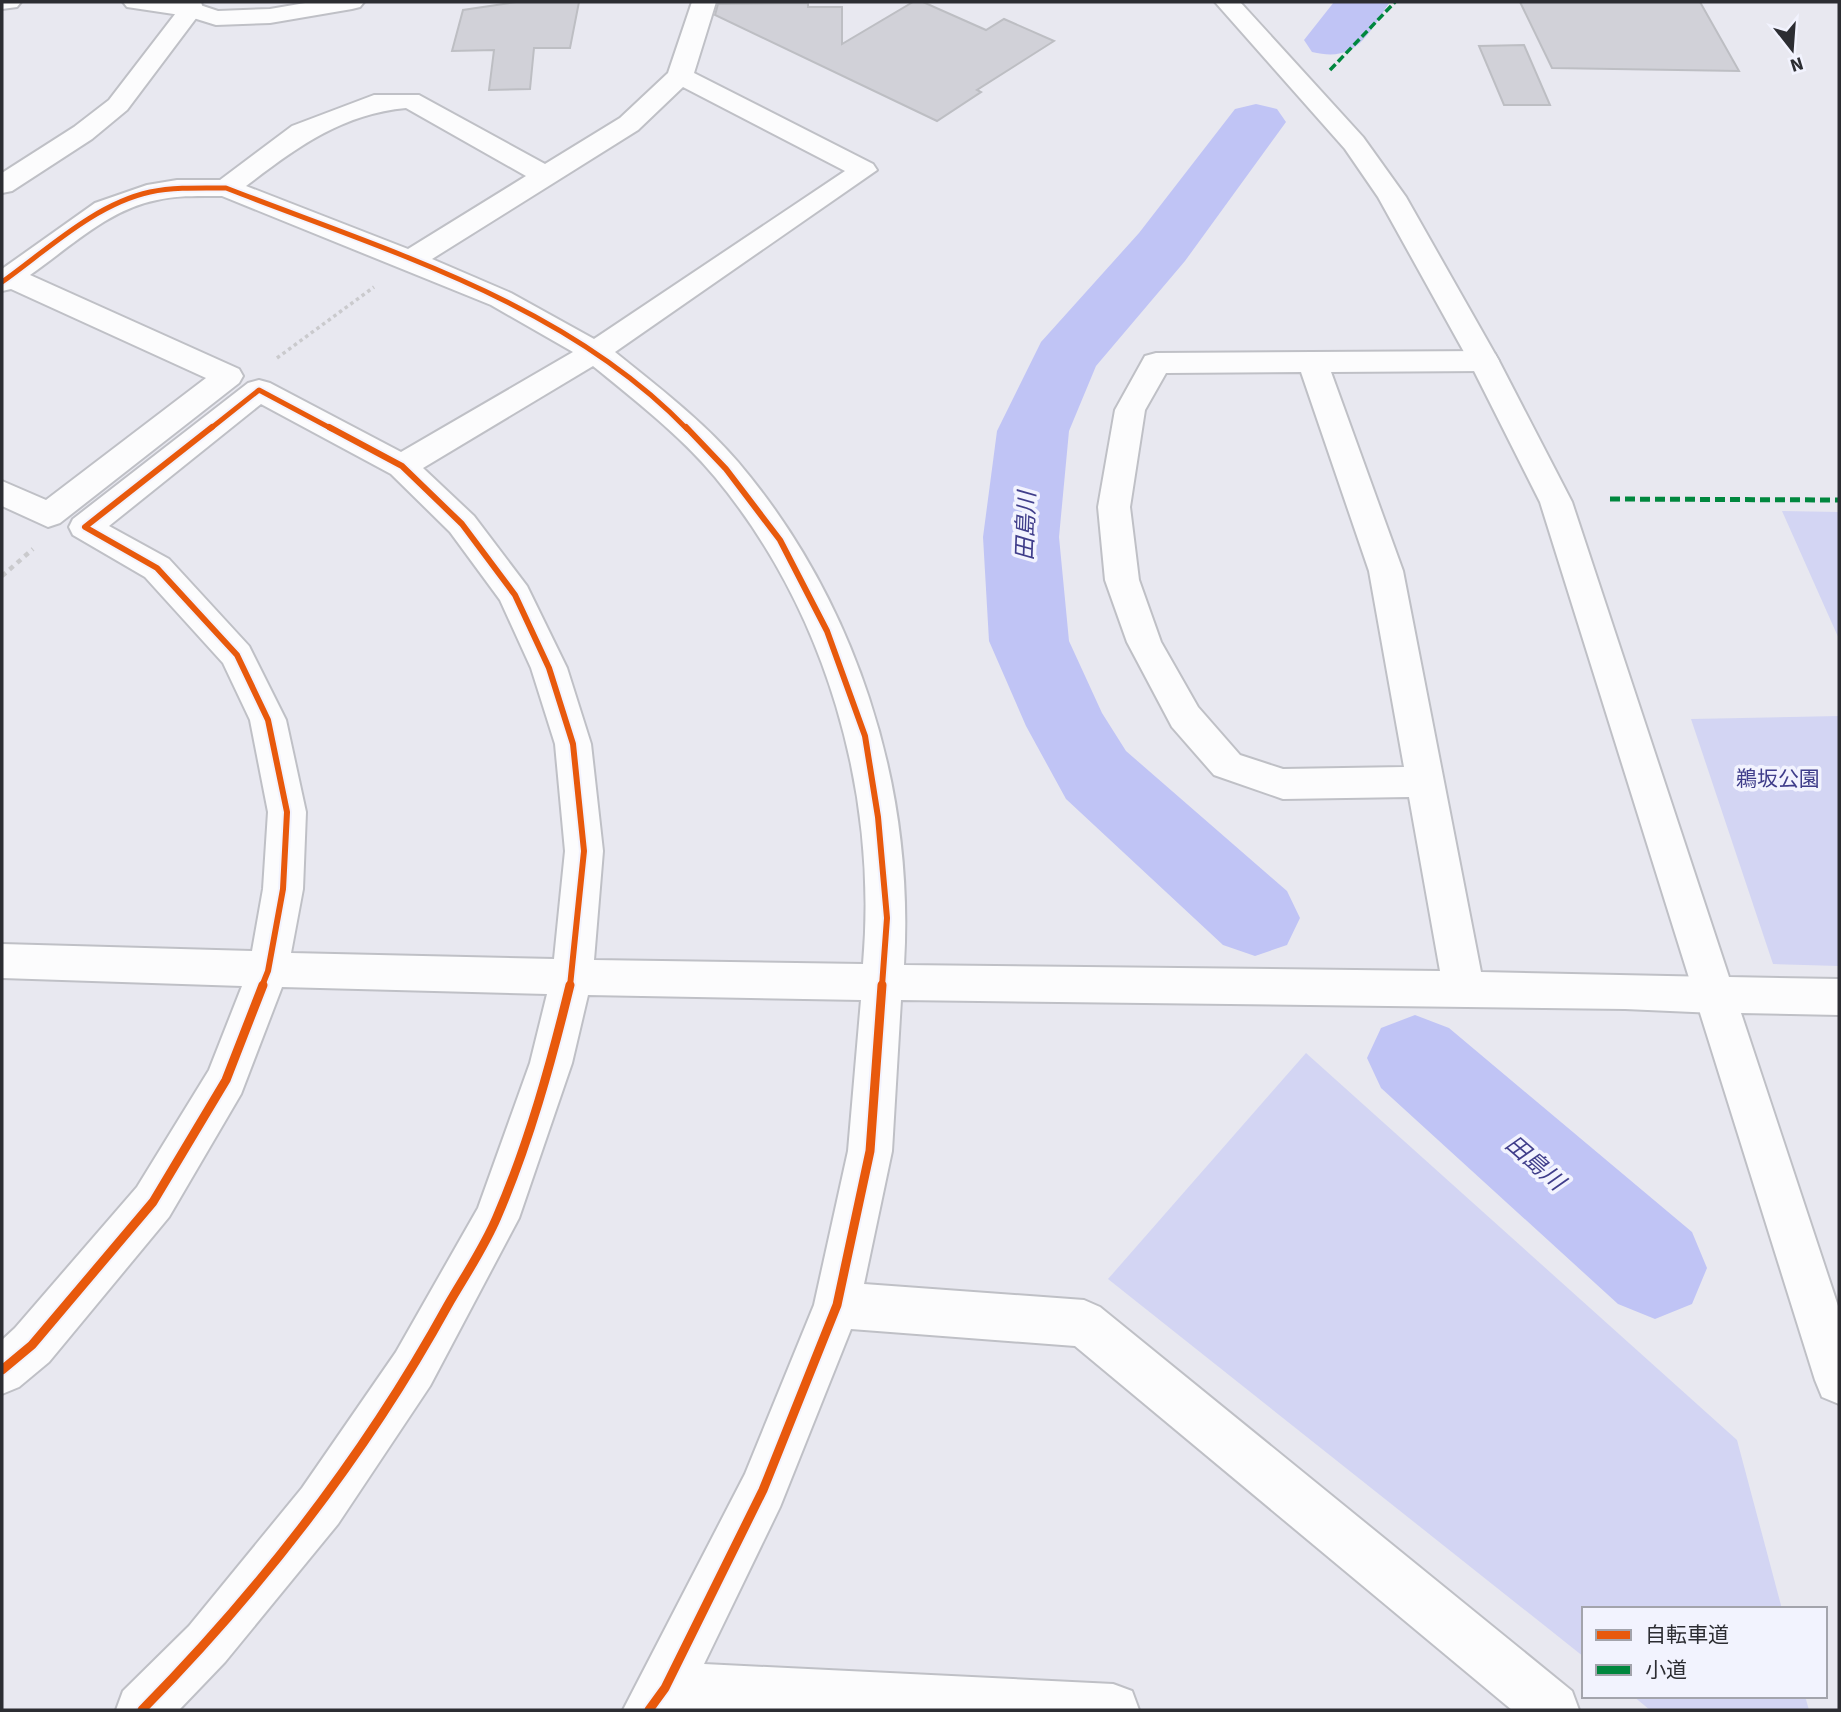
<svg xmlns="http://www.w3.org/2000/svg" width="1841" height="1712" font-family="'Source Sans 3','Noto Sans JP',sans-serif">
	<rect width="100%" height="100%" fill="#e8e8f0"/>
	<path fill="#d3d5f3" d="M1782 511 1839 512V639Z
		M1839 716V966L1773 964 1691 719Z
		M1306 1053 1737 1440 1782 1609H1584V1657L1108 1279Z
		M1633 1696H1805L1809 1710H1650Z"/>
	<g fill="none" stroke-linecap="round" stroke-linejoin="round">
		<path fill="#c0c4f5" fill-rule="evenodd" d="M1334 2H1390C1367 35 1357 63 1312 52L1304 40Z
			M1256 104 1277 109 1286 122 1185 261 1096 366 1069 431 1059 537 1069 641 1102 713 1126 751 1287 891 1300 918 1287 945 1255 956 1223 945 1066 799 1026 726 989 641 983 537 997 431 1041 342 1139 233 1235 109Z
			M1415 1015 1449 1028 1692 1232 1707 1268 1692 1304 1655 1319 1618 1304 1381 1088 1367 1058 1381 1028Z"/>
	</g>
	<path fill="#d1d1d8" stroke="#bdbec3" stroke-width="2" d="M516 2H579L570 48H534L530 89 489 90 494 50 452 51 463 10Z
		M913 2H923L986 30 1004 19 1054 41 977 90 981 92 937 121 715 15 718 4 808 3V7H842V44Z
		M1520 2H1700L1739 71 1552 68Z
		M1524 45 1550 105H1504L1479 46Z"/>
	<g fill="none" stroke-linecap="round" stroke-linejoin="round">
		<defs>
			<path id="minor" d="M177 2H201L203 9 127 110 92 139 12 191 2 193V173L74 127 109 100 179 9Z
				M692 2H716L694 73 873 164 877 170 615 352C658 387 702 420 738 462 855 600 915 785 904 965L1440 971 1409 797 1283 799 1214 775 1172 727 1127 642 1105 580 1098 507 1115 410 1145 356 1156 353 1484 351 1495 354 1499 361 1495 368 1484 371 1331 372 1403 571 1481 972 1715 977 1729 982 1735 995 1729 1008 1715 1013 1625 1009 901 1000 892 1151 864 1284 1084 1300 1100 1307 1572 1691 1579 1710H1512L1075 1346 851 1329 780 1507 704 1664 1113 1684 1132 1691 1139 1710H623L745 1474 814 1305 848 1151 861 1000 588 995 572 1063 519 1218 430 1386 338 1524 225 1662 179 1710H116L123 1691 189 1626 302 1488 396 1352 478 1208 530 1063 547 994 282 987 241 1094 169 1217 49 1362 19 1387 2 1394V1340L15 1328 137 1187 209 1070 242 986 2 978V944L252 951 263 889 268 812 250 720 223 663 145 577 73 535 69 527 73 519 248 383 259 380 270 383 401 452 573 352 491 305 222 196C200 196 178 195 157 200 109 209 69 248 30 275L239 369 243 376 239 383 60 523 48 527 2 506V481L46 500 206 378 11 289 2 291V269L95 203 147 185 177 180H220L292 126 374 95H419L545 164 620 118 668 73ZM683 87 845 171 594 339 511 293 432 259 638 130ZM406 108 526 176 408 249 246 186C296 148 341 114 406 108ZM593 366C636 401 680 435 715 477 826 611 878 792 863 964L594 960 603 851 591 744 567 668 527 586 474 516 423 468ZM1301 372 1369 571 1404 767 1283 769 1240 755 1198 707 1161 642 1139 580 1130 507 1145 410 1166 373ZM261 404 391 474 450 532 500 600 531 668 555 744 565 851 554 959 291 953 303 889 306 812 286 720 249 646 169 559 109 526Z"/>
			<path id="tertiary" d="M2 2H21L17 7 2 9Z
				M123 2H191L218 11 270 9 311 2H364L360 7 352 9 270 23 216 25 187 16 127 7Z
				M1215 2H1240L1363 137 1406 197 1499 361 1572 502 1729 977 1839 979V1015L1741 1013 1839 1309V1404L1822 1397 1815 1380 1540 502 1469 361 1378 197 1345 149Z"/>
		</defs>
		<use href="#minor" stroke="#bfc0c6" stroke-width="4"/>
		<use href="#tertiary" stroke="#bfc0c6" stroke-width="4"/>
		<path stroke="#cacacd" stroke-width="3.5" stroke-dasharray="3.5 3.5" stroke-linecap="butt" d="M277 358 374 287"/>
		<path stroke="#cacacd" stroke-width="4.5" stroke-dasharray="5 5" stroke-linecap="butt" d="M2 576 33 549"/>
		<use href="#minor" fill="#fcfcfd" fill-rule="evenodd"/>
		<use href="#tertiary" fill="#fcfcfd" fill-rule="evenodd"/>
		<path stroke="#00873e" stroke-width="3.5" stroke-dasharray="8 3.5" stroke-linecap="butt" d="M1330 70 1395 2"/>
		<path stroke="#00873e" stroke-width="5" stroke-dasharray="10 5" stroke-linecap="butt" d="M1610 499 1839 500"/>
		<defs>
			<path id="cycleway-far2" d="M2 282C47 250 95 204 150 192 175 187 200 188 226 188 385 250 566 303 687 429
				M210 429 259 390 332 429"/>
			<path id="cycleway-far1" d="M212 427 85 527 157 568 237 655 268 720 287 812 283 889 268 971 262 986
				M329 427 402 466 462 524 515 595 549 668 573 744 584 851 570 986
				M686 427 726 469 780 540 827 631 865 736 878 817 887 918 882 986"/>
			<path id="cycleway" d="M2 1370 32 1345 153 1202 226 1080 263 985
				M142 1710C261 1589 366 1454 448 1305 464 1277 484 1248 497 1217 529 1143 551 1063 570 985
				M649 1710 665 1688 763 1490 837 1305 870 1151 882 985"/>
		</defs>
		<use href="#cycleway-far2" stroke="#f2f3fe" stroke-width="9"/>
		<use href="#cycleway-far1" stroke="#f2f3fe" stroke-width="10"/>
		<use href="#cycleway" stroke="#f2f3fe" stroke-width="13"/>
		<use href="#cycleway-far2" stroke="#e8590c" stroke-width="5"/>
		<use href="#cycleway-far1" stroke="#e8590c" stroke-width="6"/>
		<use href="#cycleway" stroke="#e8590c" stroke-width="9"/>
	</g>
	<g text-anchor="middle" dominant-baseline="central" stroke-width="7" stroke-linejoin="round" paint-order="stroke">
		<g font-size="21" fill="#3f3d8a" stroke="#f2f3fe">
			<text x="1778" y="779">鵜坂公園</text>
		</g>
		<g font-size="23" font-style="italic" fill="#403e8b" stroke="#f2f3fe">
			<text transform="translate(1026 526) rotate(-88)">田島川</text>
			<text transform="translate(1535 1163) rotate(41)">田島川</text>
		</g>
	</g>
	<rect width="1841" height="1712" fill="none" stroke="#2c2d32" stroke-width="7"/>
	<rect x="1582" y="1607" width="245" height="91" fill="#f2f3fe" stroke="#a3a4ac" stroke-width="2"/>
	<rect x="1596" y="1630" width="35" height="10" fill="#e8590c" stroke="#a3a4ac" stroke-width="2"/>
	<text x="1645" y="1642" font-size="21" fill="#2c2d32">自転車道</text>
	<rect x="1596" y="1665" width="35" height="10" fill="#00873e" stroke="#a3a4ac" stroke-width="2"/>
	<text x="1645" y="1677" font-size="21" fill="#2c2d32">小道</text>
	<g transform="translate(1792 49) rotate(163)" stroke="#f2f3fe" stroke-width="5" paint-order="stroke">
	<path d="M0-5L12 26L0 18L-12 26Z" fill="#2c2d32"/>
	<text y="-10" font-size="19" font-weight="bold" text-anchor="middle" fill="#2c2d32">N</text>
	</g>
</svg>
